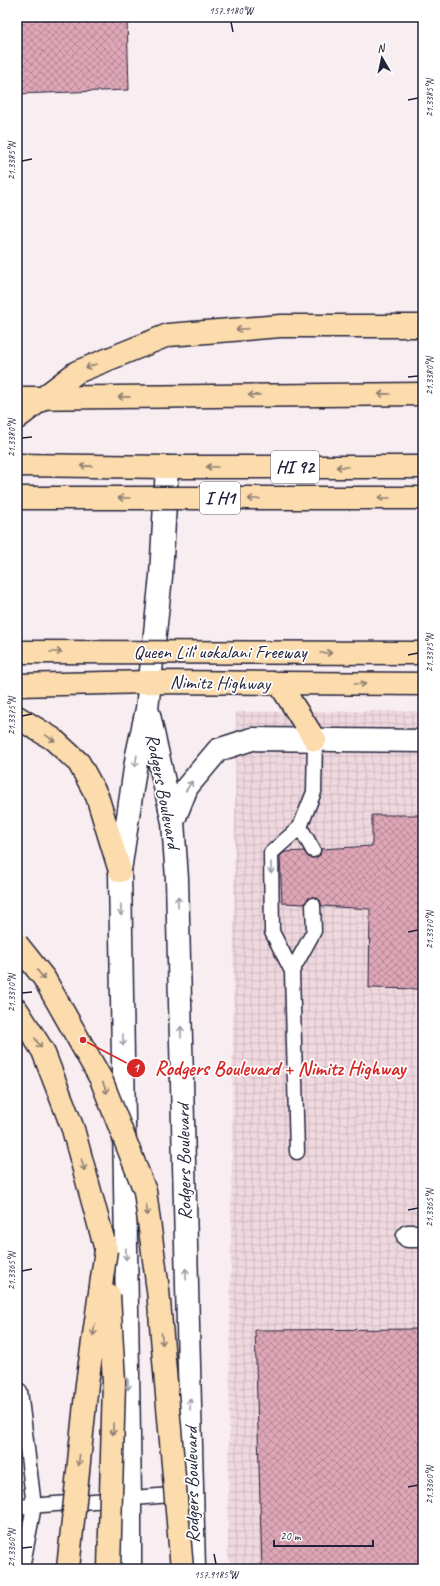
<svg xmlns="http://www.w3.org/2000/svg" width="440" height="1586" font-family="Caveat,sans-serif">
	<defs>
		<pattern id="industrial-grid" width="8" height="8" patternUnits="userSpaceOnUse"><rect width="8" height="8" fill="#f0d8df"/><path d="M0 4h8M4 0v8" fill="none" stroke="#ceb9c0"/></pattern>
		<pattern id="building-cross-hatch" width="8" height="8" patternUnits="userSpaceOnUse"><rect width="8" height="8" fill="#dea6b6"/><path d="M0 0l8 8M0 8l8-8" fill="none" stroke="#b48795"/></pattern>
	</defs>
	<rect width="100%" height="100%" fill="#f8edf0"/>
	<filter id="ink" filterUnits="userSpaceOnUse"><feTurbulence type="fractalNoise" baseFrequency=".025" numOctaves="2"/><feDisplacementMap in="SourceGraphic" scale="8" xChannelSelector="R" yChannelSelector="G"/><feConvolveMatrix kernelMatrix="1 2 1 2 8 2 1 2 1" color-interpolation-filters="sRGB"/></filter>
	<g filter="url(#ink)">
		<path fill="url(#industrial-grid)" d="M423 711V1569H230L228 1552 236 712Z"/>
		<path fill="url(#building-cross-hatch)" stroke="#22223b" d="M17 17H127L129 90 17 94Z
			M372 815H423V989L369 988 370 909 322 906 320 900 313 897 308 898 305 904 282 903 280 856 285 852 304 851 308 857 313 858 320 855 321 849 372 846Z
			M423 1329V1569H262L255 1330Z"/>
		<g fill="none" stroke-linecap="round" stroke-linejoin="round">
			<defs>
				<path id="service" d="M300 827 313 850
					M292 971 314 931 313 905
					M297 1152 292 971 272 932 271 853 300 827 314 792 315 740
					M17 1391H20L34 1506 22 1569
					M17 1507 184 1494"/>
				<path id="minor" d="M149 715 173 822 177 879 194 1569
					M173 822 187 787 218 750 252 739 423 741
					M408 1236H423
					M130 1569V1499L120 871 137 755 147 709 161 576 167 467"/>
				<path id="primary" d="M17 465 167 467H423
					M279 683 315 740
					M17 685 150 682 423 684
					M17 717 53 739 79 763 97 796 120 871"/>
				<path id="motorway" d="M17 398 423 394
					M17 418 77 372 168 335 281 326H423
					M17 1010 43 1051 73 1129 106 1250"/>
			</defs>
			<use href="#service" stroke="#22223b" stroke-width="17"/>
			<use href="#minor" stroke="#22223b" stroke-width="25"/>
			<use href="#primary" stroke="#22223b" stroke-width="25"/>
			<use href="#motorway" stroke="#22223b" stroke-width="25"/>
			<use href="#service" stroke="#fff" stroke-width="14"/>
			<use href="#minor" stroke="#fff" stroke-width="22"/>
			<use href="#primary" stroke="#fcdcac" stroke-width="22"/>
			<use href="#motorway" stroke="#fcdcac" stroke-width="22"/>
			<defs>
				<path id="motorway-bridge" d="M17 498H423
					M17 652 423 653
					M17 944 44 978 101 1079 145 1191 158 1290 182 1569
					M109 1295 114 1382 109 1569
					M68 1569 87 1384 106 1250"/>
			</defs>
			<use href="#motorway-bridge" stroke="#22223b" stroke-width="25" stroke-linecap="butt"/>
			<use href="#motorway-bridge" stroke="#fcdcac" stroke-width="22"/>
		</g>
		<defs><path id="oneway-shaft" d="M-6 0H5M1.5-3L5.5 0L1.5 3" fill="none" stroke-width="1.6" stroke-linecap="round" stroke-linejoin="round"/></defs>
		<g stroke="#8f7f74">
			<use href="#oneway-shaft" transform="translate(242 329) rotate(175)"/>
			<use href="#oneway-shaft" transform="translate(91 366) rotate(158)"/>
			<use href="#oneway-shaft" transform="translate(384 394) rotate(179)"/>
			<use href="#oneway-shaft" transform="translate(254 395) rotate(179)"/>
			<use href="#oneway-shaft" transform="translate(124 397) rotate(179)"/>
			<use href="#oneway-shaft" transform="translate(86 466) rotate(-179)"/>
			<use href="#oneway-shaft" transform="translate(212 467) rotate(180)"/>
			<use href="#oneway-shaft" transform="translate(342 467) rotate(180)"/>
			<use href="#oneway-shaft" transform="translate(124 498) rotate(-180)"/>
			<use href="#oneway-shaft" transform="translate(384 498) rotate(180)"/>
			<use href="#oneway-shaft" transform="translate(254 499) rotate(-180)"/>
			<use href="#oneway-shaft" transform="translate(56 652)"/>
			<use href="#oneway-shaft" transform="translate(326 653)"/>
			<use href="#oneway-shaft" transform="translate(360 684)"/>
			<use href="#oneway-shaft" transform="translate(50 738) rotate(34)"/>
			<use href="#oneway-shaft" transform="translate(41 975) rotate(53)"/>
			<use href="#oneway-shaft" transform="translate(38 1043) rotate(57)"/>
			<use href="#oneway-shaft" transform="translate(105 1088) rotate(69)"/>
			<use href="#oneway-shaft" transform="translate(83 1165) rotate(75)"/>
			<use href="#oneway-shaft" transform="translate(147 1210) rotate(82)"/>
			<use href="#oneway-shaft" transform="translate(94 1330) rotate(98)"/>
			<use href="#oneway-shaft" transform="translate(162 1339) rotate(85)"/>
			<use href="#oneway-shaft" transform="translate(113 1429) rotate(92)"/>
			<use href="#oneway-shaft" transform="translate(79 1460) rotate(96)"/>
		</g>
		<g stroke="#9c9ca7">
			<use href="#oneway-shaft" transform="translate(136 761) rotate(98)"/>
			<use href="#oneway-shaft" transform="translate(189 786) rotate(-57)"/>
			<use href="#oneway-shaft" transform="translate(271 868) rotate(90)"/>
			<use href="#oneway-shaft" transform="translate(178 902) rotate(-91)"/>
			<use href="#oneway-shaft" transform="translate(121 910) rotate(89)"/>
			<use href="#oneway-shaft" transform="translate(181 1032) rotate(-91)"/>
			<use href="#oneway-shaft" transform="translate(123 1040) rotate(89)"/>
			<use href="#oneway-shaft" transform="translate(126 1254) rotate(89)"/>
			<use href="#oneway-shaft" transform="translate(186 1274) rotate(-92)"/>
			<use href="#oneway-shaft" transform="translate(128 1384) rotate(89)"/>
			<use href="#oneway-shaft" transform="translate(190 1404) rotate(-92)"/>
		</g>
	</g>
	<path fill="none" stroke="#22223b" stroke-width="1.5" d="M231 22 233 32M408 100 418 98M22 161 32 159M408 377 418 376M22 438 32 437M408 655 418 653M22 716 32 714M408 932 418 930M22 993 32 992M408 1210 418 1208M22 1271 32 1269M408 1487 418 1485M22 1548 32 1547M214 1554 216 1564"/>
	<g text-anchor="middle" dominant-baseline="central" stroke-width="3.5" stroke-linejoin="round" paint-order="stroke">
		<g fill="#fff" stroke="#646476" stroke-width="1">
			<rect x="271" y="451" width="48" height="32" rx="3"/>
			<rect x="200" y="482" width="40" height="32" rx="3"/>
		</g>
		<g font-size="18" font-weight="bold" fill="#22223b">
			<text x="295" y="467">HI 92</text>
			<text x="220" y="498">I H1</text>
		</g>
		<g font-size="19" fill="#22223b" stroke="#fff">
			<text x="220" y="652">Queen Liliʻuokalani Freeway</text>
			<text transform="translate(220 683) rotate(1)">Nimitz Highway</text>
			<text transform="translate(163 791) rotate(79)">Rodgers Boulevard</text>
			<text transform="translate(184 1162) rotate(-91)">Rodgers Boulevard</text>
			<text transform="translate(192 1485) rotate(-91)">Rodgers Boulevard</text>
		</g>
	</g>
	<path fill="none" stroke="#d62828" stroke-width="1.5" d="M83 1040L136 1068"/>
	<g fill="#d62828" stroke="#fff" stroke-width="1.5">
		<circle cx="83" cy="1040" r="4"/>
		<circle cx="136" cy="1068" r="10"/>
	</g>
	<g font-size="12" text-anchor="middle" font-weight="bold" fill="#fff">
		<text x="136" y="1072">1</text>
	</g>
	<g font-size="20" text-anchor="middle" font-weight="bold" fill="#d62828" stroke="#fff" stroke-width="3.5" stroke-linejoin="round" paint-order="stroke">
		<text x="280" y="1075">Rodgers Boulevard + Nimitz Highway</text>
	</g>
	<rect width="440" height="1586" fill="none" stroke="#fff" stroke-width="44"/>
	<g transform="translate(382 58) rotate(351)" stroke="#ffffff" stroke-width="3" paint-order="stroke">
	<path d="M0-3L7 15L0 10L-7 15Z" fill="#22223b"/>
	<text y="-6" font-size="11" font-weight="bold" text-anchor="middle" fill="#22223b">N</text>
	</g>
	<path d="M274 1540v6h99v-6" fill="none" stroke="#22223b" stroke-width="2"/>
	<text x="280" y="1540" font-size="12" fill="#22223b" stroke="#ffffff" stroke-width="3" paint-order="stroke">20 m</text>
	<rect x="22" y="22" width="396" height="1542" fill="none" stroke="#22223b" stroke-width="1.5"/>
	<g font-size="10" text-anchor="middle" fill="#22223b">
		<text x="231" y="14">157.9180°W</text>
		<text transform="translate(429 98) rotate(-90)" y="4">21.3385°N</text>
		<text transform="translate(11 161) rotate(-90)" y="4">21.3385°N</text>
		<text transform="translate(429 376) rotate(-90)" y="4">21.3380°N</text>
		<text transform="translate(11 438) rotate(-90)" y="4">21.3380°N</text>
		<text transform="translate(429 653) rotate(-90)" y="4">21.3375°N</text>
		<text transform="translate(11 716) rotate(-90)" y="4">21.3375°N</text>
		<text transform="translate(429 930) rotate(-90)" y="4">21.3370°N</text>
		<text transform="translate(11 993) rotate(-90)" y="4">21.3370°N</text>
		<text transform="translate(429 1208) rotate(-90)" y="4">21.3365°N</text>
		<text transform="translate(11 1271) rotate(-90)" y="4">21.3365°N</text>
		<text transform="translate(429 1485) rotate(-90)" y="4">21.3360°N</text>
		<text transform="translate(11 1548) rotate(-90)" y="4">21.3360°N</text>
		<text x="216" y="1578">157.9185°W</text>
	</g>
</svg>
